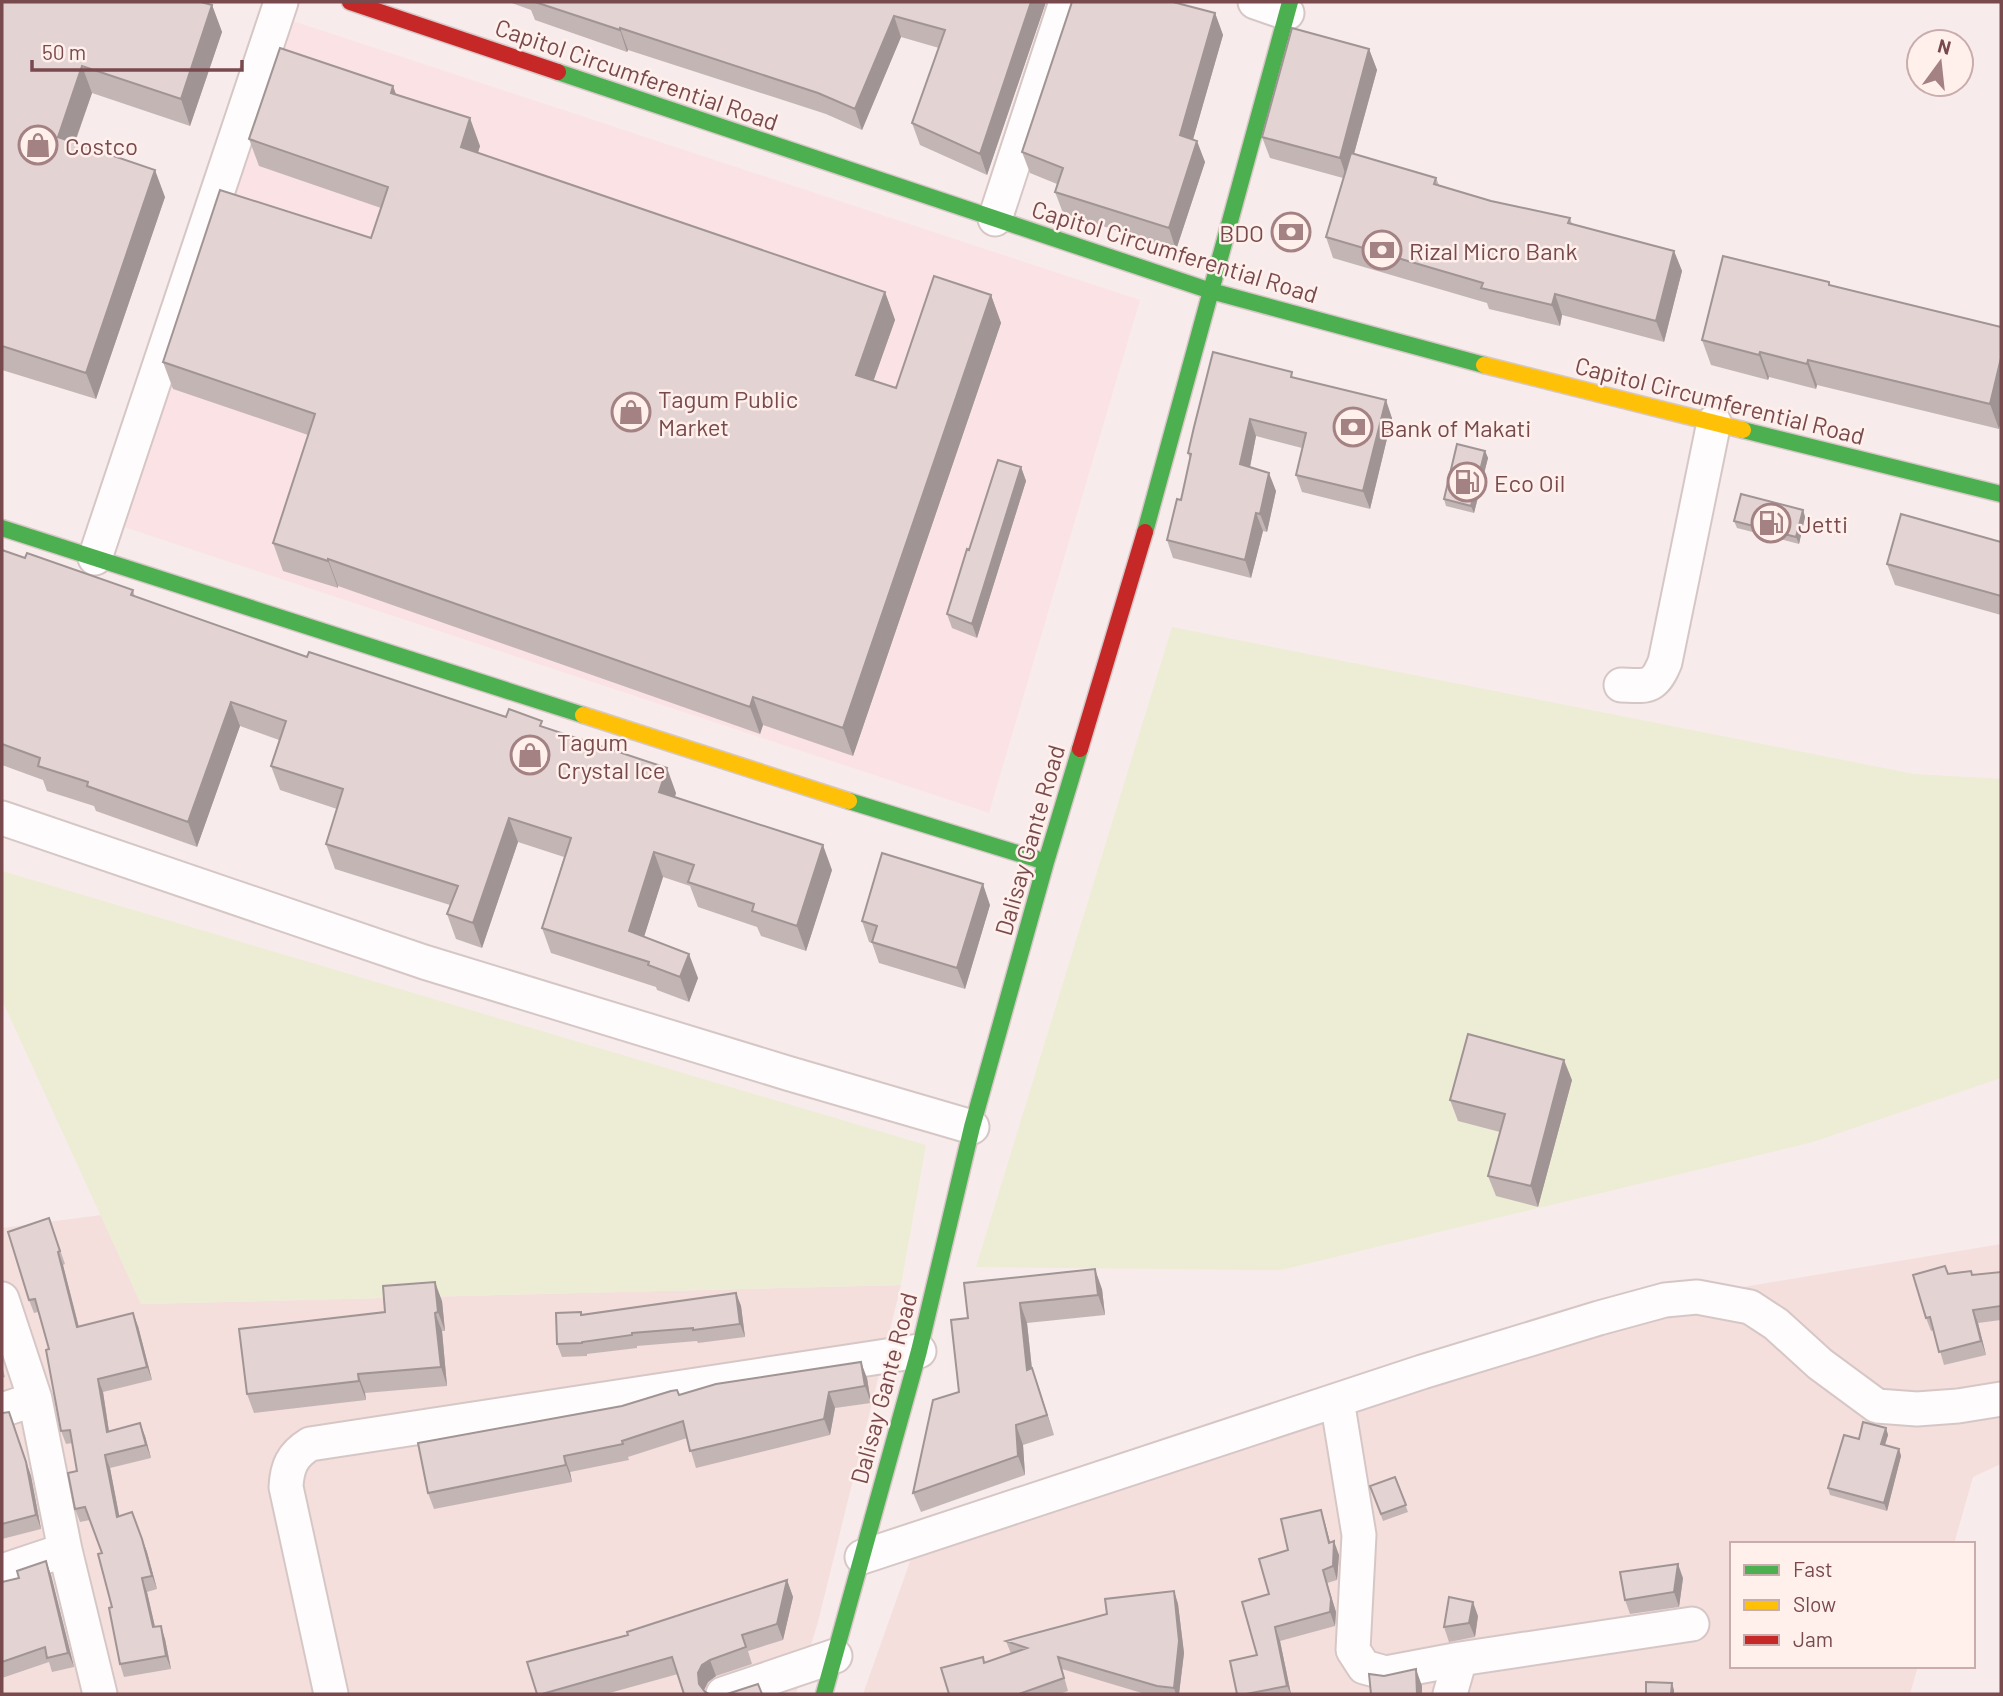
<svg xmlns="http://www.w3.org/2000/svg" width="2003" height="1696" font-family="Barlow,sans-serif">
	<rect width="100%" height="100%" fill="#f7eceb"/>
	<path fill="#f4dfdc" d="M101 1215 141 1304 901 1285 818 1622 796 1694H2V1228Z
		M2001 1244V1464L1973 1477 1954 1544H1732V1666H1918L1910 1694H863L919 1536 1743 1287Z"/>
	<path fill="#fbe2e4" d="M284 18 1140 300 989 813 118 525Z"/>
	<path fill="#edecd5" d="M1172 627 1914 774 2001 779V1078L1813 1142 1281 1270 976 1267Z
		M2 871 926 1145 901 1285 141 1304 2 1000Z"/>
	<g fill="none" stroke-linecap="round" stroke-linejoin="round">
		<defs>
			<path id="street" d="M1255 2 1287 13
				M995 219 1066 2
				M95 558 281 2
				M1621 685C1647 686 1654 689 1665 662L1714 422
				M2 818 424 962 787 1073 972 1127
				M2 1299 35 1399 65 1550 100 1694
				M1337 1400 1359 1535 1353 1650 1364 1667 1386 1673 1460 1659
				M2 1410 35 1399
				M862 1557 1422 1372 1599 1318 1665 1300 1697 1297 1750 1307 1776 1324 1820 1364 1877 1406 1917 1409 1958 1406 2001 1399
				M2 1571 65 1550
				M331 1694 286 1487C287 1467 292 1455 310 1444L919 1351
				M723 1694 835 1656
				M1450 1694 1460 1659 1692 1624"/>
			<path id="fast" d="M558 72 1211 291 1484 365
				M1743 430 2001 494
				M2 528 583 715
				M1145 532 1290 2
				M849 801 1046 862
				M824 1694 919 1351 972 1127 1046 862 1080 749"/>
			<path id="slow" d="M1484 365 1743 430
				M583 715 849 801"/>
			<path id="jam" d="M350 2 558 72
				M1080 749 1145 532"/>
		</defs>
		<use href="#street" stroke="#d6c7c6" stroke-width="37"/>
		<use href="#fast" stroke="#d7c8c7" stroke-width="19"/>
		<use href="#slow" stroke="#d7c8c7" stroke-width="19"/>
		<use href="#jam" stroke="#d7c8c7" stroke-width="19"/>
		<use href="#street" stroke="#fefcfc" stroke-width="33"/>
		<use href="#fast" stroke="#4caf50" stroke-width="16"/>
		<use href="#slow" stroke="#ffc107" stroke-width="16"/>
		<use href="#jam" stroke="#c62828" stroke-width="16"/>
	</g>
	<path fill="#c4b5b5" d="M2 2 212 5 222 32 190 126 92 93 75 143 165 197 96 399 2 370Z
		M509 2H1046L987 175 920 145 912 123 939 48 901 37 862 130 826 114 628 50 627 52 535 20 531 10Z
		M1215 13 1223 35 1193 139 1205 162 1176 250 1063 213 1055 192 1057 184 1030 173 1022 152Z
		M1369 49 1377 70 1354 154 1436 178 1439 185 1491 201 1570 218 1572 224 1674 251 1682 271 1664 342 1562 315 1560 326 1489 309 1487 303 1333 258 1326 237 1343 178 1270 158 1262 137Z
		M396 95 480 146 478 153 885 292 895 320 873 381 896 388 991 295 1001 323 853 756 763 725 760 734 338 586V588L283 571 273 543 308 435 173 389 163 362 371 238 381 208 259 166 249 139Z
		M1830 285 2001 327 1999 429 1817 385 1816 389 1769 377 1768 380 1711 365 1702 340Z
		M1294 378 1392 418 1370 509 1302 492 1296 475 1302 448 1256 436 1250 467 1276 491 1267 532 1263 531 1251 578 1173 558 1167 540 1181 500 1190 459 1188 453Z
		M1485 451 1488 458 1474 513 1446 506 1444 499Z
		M1021 467 1026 481 977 638 952 628 947 614Z
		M1803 510 1805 517 1799 544 1737 528 1734 521Z
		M2001 542V615L1895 585 1887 564Z
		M2 550 25 558 133 590 135 597 307 657 545 728 676 793 675 797 832 870 806 951 761 936 757 927 698 907 690 886 663 877 644 936 698 978 689 1002 657 990 656 987 551 953 542 928 564 857 518 842 482 948 456 939 447 914 450 905 335 869 326 844 337 809 280 790 271 766 279 740 240 726 197 847 96 811 94 806 47 791 43 780 2 765Z
		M990 905 965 989 879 963 872 943 869 942 862 921Z
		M1572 1080 1538 1207 1496 1196 1488 1176 1500 1132 1458 1121 1450 1100Z
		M49 1218 65 1264 63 1265 79 1327 138 1326 152 1380 103 1392 109 1431 145 1436 151 1458 110 1468 119 1516 132 1512 147 1552 157 1589 147 1592 155 1627 165 1639 171 1669 124 1677 120 1664 112 1607 102 1553 90 1520 80 1522 75 1509 77 1471 72 1443 66 1444 61 1431 49 1349 38 1312 34 1313 29 1300Z
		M2001 1272V1320L1978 1323 1986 1355 1944 1365 1934 1330 1931 1331 1926 1318 1949 1274 1973 1275Z
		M964 1283 1102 1289 1105 1315 1027 1323 1032 1368 1054 1435 1023 1445 1025 1475 921 1512 913 1493 959 1392 968 1318Z
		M736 1293 741 1306 745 1337 698 1343 697 1341 637 1346V1348L587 1354V1356L562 1357 557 1344 581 1312 582 1315Z
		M442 1301 445 1331H442L447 1386 365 1393 366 1400 254 1413 247 1394 385 1312Z
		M2 1366 5 1377 2 1378Z
		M867 1378 871 1403 835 1408 830 1435 696 1468 687 1438 628 1457 629 1460 570 1472 572 1482 434 1509 428 1493 622 1406 679 1395Z
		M2 1413 14 1426 31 1476 41 1529 2 1539V1541Z
		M1886 1428 1888 1435 1885 1445 1899 1449 1901 1456 1887 1511 1830 1495 1828 1488 1859 1439Z
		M1395 1477 1408 1512 1383 1521 1370 1486Z
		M1321 1510 1330 1542 1339 1555 1337 1580 1327 1583 1336 1612 1335 1626 1280 1641 1291 1694H1237L1257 1655 1269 1594Z
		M46 1561 51 1575 74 1667 52 1672 49 1662 2 1678V1582L19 1578Z
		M1683 1578 1679 1607 1630 1614 1625 1600Z
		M787 1580 793 1597 783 1640 748 1651 752 1664 716 1676 708 1682 704 1690 705 1692 684 1694 678 1674 606 1694H537L628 1635Z
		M1174 1591 1178 1604 1184 1653 1179 1694H1145L1062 1669 1068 1691 1059 1694H949L985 1663 1011 1654 1006 1641 1107 1614Z
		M1478 1616 1475 1637 1449 1642 1444 1627Z"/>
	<path fill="#a09494" d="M1031 2H1046L987 175 980 154Z
		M212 5 222 32 190 126 181 99Z
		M1215 13 1223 35 1188 157 1180 135Z
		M894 16 901 37 862 130 855 109Z
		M620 28 628 50 627 52 620 30Z
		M1369 49 1377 70 1347 179 1340 158Z
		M82 66 92 93 67 164 58 137Z
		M393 86 403 113 391 93Z
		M470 118 480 146 471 174 461 147Z
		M1197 141 1205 162 1176 250 1169 228Z
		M155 170 165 197 96 399 86 373Z
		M1674 251 1682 271 1664 342 1656 321Z
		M885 292 895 320 866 402 856 375Z
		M1555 294 1562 315 1560 326 1552 305Z
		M991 295 1001 323 853 756 843 728Z
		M1760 352 1769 377 1768 380 1759 355Z
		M2001 358V421L1999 429 1990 404Z
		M1808 360 1817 385 1816 389 1807 364Z
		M1386 400 1392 418 1370 509 1363 491Z
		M1250 419 1256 436 1247 482 1240 464Z
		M1485 451 1488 458 1474 513 1471 506Z
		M1021 467 1026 481 977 638 972 624Z
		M1269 473 1276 491 1267 532 1260 514Z
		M1803 510 1805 517 1799 544 1796 537Z
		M1256 513 1263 531 1251 578 1245 560Z
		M328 559 338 586V588L328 561Z
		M753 697 763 725 760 734 750 707Z
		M231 702 240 726 197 847 188 822Z
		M667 768 676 793 668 817 659 792Z
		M509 818 518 842 482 948 473 923Z
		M823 845 832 870 806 951 797 926Z
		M654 852 663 877 638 956 629 931Z
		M983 884 990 905 965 989 957 968Z
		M689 954 698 978 689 1002 680 977Z
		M1564 1060 1572 1080 1538 1207 1531 1186Z
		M58 1252 63 1265 82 1340 77 1327Z
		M1095 1269 1102 1289 1105 1315 1098 1295Z
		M435 1282 442 1301 445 1331 438 1312Z
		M736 1293 741 1306 745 1337 740 1324Z
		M1020 1303 1027 1323 1034 1389 1027 1370Z
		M1973 1310 1978 1323 1986 1355 1981 1341Z
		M133 1313 138 1326 152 1380 147 1367Z
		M435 1313 442 1331 447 1386 441 1367Z
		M861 1362 867 1378 871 1403 865 1386Z
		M1032 1368 1039 1388 1054 1435 1047 1415Z
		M358 1374 365 1393 366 1400 359 1381Z
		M98 1379 103 1392 111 1445 107 1432Z
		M829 1392 835 1408 830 1435 824 1419Z
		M140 1423 145 1436 151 1458 146 1445Z
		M1016 1425 1023 1445 1025 1475 1018 1456Z
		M14 1426 31 1476 41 1529 36 1515Z
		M1886 1428 1888 1435 1883 1451 1881 1444Z
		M1899 1449 1901 1456 1887 1511 1884 1503Z
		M105 1455 110 1468 122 1530 117 1517Z
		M564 1456 570 1472 572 1482 566 1465Z
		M1321 1510 1325 1523 1333 1554 1334 1541 1339 1555 1337 1580 1333 1566 1329 1543Z
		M142 1539 147 1552 157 1589 152 1576Z
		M46 1561 51 1575 74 1667 68 1653Z
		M1678 1564 1683 1578 1679 1607 1674 1592Z
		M1323 1570 1336 1612 1335 1626 1330 1612Z
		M142 1578 147 1592 158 1640 153 1627Z
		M787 1580 793 1597 783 1640 777 1624Z
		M1174 1591 1178 1604 1184 1653 1179 1694H1176L1174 1688Z
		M1473 1602 1478 1616 1475 1637 1469 1623Z
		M161 1626 165 1639 171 1669 166 1656Z
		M1275 1627 1280 1641 1291 1694 1287 1686Z
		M710 1660 716 1676 708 1682 704 1690 705 1694 699 1684 698 1673 702 1665Z
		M1416 1669 1422 1686V1694H1417Z
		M1672 1683 1674 1690V1694H1671Z"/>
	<path fill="#e4d3d3" stroke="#a09494" stroke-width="2" d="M2 2H201L212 5 181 99 82 66 58 137 155 170 86 373 2 346Z
		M535 2H1031L980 154 912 123 945 30 894 16 855 109 818 93 620 28V30Z
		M1072 2H1173L1215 13 1180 135 1197 141 1169 228 1055 192 1063 168 1022 152Z
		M1292 28 1369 49 1340 158 1262 137Z
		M280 48 393 86 391 93 470 118 461 147 885 292 856 375 896 388 934 276 991 295 843 728 753 697 750 707 328 559V561L273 543 315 414 163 362 220 190 371 238 388 187 249 139Z
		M1351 153 1436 178 1434 184 1491 201 1570 218 1568 223 1674 251 1656 321 1555 294 1552 305 1481 288 1483 283 1326 237Z
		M1723 256 1829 282V285L2001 327V358L1990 404 1808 360 1807 364 1760 352 1759 355 1702 340Z
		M1213 352 1292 372 1291 377 1386 400 1363 491 1296 475 1306 433 1250 419 1240 464 1269 473 1260 514 1256 513 1245 560 1167 540 1177 499 1181 500 1191 454 1188 453 1194 427Z
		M1457 444 1485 451 1471 506 1444 499Z
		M998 460 1021 467 972 624 947 614 967 549 969 550Z
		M1741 494 1803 510 1796 537 1734 521Z
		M1901 514 2001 542V596L1887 564Z
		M2 550 25 558 27 553 133 590 131 595 307 657 309 652 506 717 509 709 542 721 540 726 667 768 659 792 823 845 797 926 752 911 754 904 688 882 694 865 654 852 629 931 689 954 680 977 648 965 649 962 542 928 571 838 509 818 473 923 447 914 458 886 326 844 343 789 271 766 286 721 231 702 188 822 87 786 88 782 38 766 40 758 2 744Z
		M882 853 983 884 957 968 872 942 877 926 862 921Z
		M1468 1034 1564 1060 1531 1186 1488 1176 1505 1114 1450 1100Z
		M49 1218 60 1251 58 1252 77 1327 133 1313 147 1367 98 1379 107 1432 140 1423 146 1445 105 1455 117 1517 132 1512 142 1539 152 1576 142 1578 153 1627 161 1626 166 1656 120 1664 109 1608 112 1607 98 1554 102 1553 85 1507 75 1509 68 1473 77 1471 70 1430 61 1431 46 1350 49 1349 35 1299 29 1300 8 1232Z
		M1945 1266 1948 1274 1971 1271 1972 1275 2001 1272V1306L1973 1310 1981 1341 1939 1352 1930 1317 1926 1318 1913 1275Z
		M1095 1269 1098 1295 1020 1303 1027 1370 1032 1368 1047 1415 1016 1425 1018 1456 913 1493 933 1400 959 1392 951 1320 968 1318 964 1283Z
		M435 1282 438 1312 435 1313 441 1367 358 1374 359 1381 247 1394 239 1329 385 1312 383 1286Z
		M736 1293 740 1324 693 1330V1328L632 1333V1335L582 1342V1343L557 1344 556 1313 581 1312V1315Z
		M861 1362 865 1386 829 1392 824 1419 690 1451 683 1421 622 1441 623 1444 564 1456 566 1465 428 1493 418 1443 622 1406 671 1391 677 1390 679 1395 716 1384Z
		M9 1412 26 1462 36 1515 2 1524V1413Z
		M1863 1422 1886 1428 1881 1444 1899 1449 1884 1503 1828 1488 1844 1435 1859 1439Z
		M1395 1477 1406 1505 1381 1514 1370 1486Z
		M1321 1510 1329 1543 1334 1541 1333 1566 1323 1570 1331 1599 1330 1612 1275 1627 1287 1686 1246 1694H1237L1230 1661 1257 1655 1242 1602 1269 1594 1259 1559 1288 1550 1281 1519Z
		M46 1561 68 1653 47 1658 45 1647 2 1662V1582L19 1578 17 1571Z
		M1678 1564 1674 1592 1625 1600 1620 1572Z
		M787 1580 777 1624 742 1635 746 1647 710 1660 702 1665 698 1673 699 1684 705 1692 709 1694H684L672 1657 542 1694H537L527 1662 628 1635 627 1632Z
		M1174 1591 1179 1641 1174 1688 1157 1686 1058 1657 1064 1678 1019 1694H949L941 1668 983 1657 984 1663 1027 1648 1006 1641 1107 1614 1105 1599Z
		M1449 1597 1473 1602 1469 1623 1444 1627Z
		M1416 1669 1417 1694H1371L1369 1674 1384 1676Z
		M1646 1682 1672 1683 1671 1694H1646Z
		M758 1684 762 1694H727Z"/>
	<defs>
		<symbol id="shop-ring" viewBox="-11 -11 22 22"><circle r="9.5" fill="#fff0ec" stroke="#a48284" stroke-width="1.5"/><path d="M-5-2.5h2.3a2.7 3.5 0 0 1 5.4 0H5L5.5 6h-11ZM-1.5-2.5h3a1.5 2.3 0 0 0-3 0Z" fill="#a48284"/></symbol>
		<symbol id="bank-ring" viewBox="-11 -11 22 22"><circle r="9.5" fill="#fff0ec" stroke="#a48284" stroke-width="1.5"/><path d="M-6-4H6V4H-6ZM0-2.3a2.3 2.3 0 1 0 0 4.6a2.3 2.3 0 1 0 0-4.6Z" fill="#a48284"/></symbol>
		<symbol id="fuel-ring" viewBox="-11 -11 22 22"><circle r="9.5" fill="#fff0ec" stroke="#a48284" stroke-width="1.5"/><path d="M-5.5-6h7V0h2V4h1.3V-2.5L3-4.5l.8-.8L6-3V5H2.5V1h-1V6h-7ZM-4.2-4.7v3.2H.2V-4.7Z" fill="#a48284"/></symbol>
	</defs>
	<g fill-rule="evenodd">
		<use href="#shop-ring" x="16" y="123" width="44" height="44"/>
		<use href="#bank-ring" x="1269" y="210" width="44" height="44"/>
		<use href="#bank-ring" x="1360" y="228" width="44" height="44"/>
		<use href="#shop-ring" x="609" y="390" width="44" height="44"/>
		<use href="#bank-ring" x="1331" y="405" width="44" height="44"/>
		<use href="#fuel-ring" x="1445" y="460" width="44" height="44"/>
		<use href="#fuel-ring" x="1749" y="501" width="44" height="44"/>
		<use href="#shop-ring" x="508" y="733" width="44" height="44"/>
	</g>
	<g text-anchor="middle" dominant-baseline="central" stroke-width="5" stroke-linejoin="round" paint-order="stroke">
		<g font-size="24" fill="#78494d" stroke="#fff0ec">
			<text transform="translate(637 74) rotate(19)">Capitol Circumferential Road</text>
			<text transform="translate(1175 251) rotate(17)">Capitol Circumferential Road</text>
			<text transform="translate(1720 400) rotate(14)">Capitol Circumferential Road</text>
			<text transform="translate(1029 840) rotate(-74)">Dalisay Gante Road</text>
			<text transform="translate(883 1388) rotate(-75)">Dalisay Gante Road</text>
		</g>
		<g font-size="24" fill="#78494d" stroke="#fff0ec" text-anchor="start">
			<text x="65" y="145">Costco</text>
			<text x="1264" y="232" text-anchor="end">BDO</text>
			<text x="1409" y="250">Rizal Micro Bank</text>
			<text x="658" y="398">Tagum Public<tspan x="658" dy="28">Market</tspan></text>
			<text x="1380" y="427">Bank of Makati</text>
			<text x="1494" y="482">Eco Oil</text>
			<text x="1798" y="523">Jetti</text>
			<text x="557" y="741">Tagum<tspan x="557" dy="28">Crystal Ice</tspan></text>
		</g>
	</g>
	<rect width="2003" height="1696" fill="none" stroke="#78494d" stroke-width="7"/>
	<rect x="1730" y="1542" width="245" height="126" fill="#fff0ec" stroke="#c9adac" stroke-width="2"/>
	<rect x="1744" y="1565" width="35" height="10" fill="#4caf50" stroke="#c9adac" stroke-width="2"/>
	<text x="1793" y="1577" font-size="21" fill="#78494d">Fast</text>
	<rect x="1744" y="1600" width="35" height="10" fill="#ffc107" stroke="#c9adac" stroke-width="2"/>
	<text x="1793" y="1612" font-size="21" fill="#78494d">Slow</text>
	<rect x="1744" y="1635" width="35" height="10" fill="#c62828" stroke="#c9adac" stroke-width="2"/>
	<text x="1793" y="1647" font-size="21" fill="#78494d">Jam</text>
	<g transform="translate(1940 63) rotate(15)"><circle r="33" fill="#fff0ec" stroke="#c9adac" stroke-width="2"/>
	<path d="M0-5L12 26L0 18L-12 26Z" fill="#a48284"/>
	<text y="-10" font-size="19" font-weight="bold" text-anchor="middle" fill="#78494d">N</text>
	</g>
	<path d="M32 60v10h210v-10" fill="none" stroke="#78494d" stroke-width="3.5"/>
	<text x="42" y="60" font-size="21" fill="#78494d" stroke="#fff0ec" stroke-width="5" paint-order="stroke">50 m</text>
</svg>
